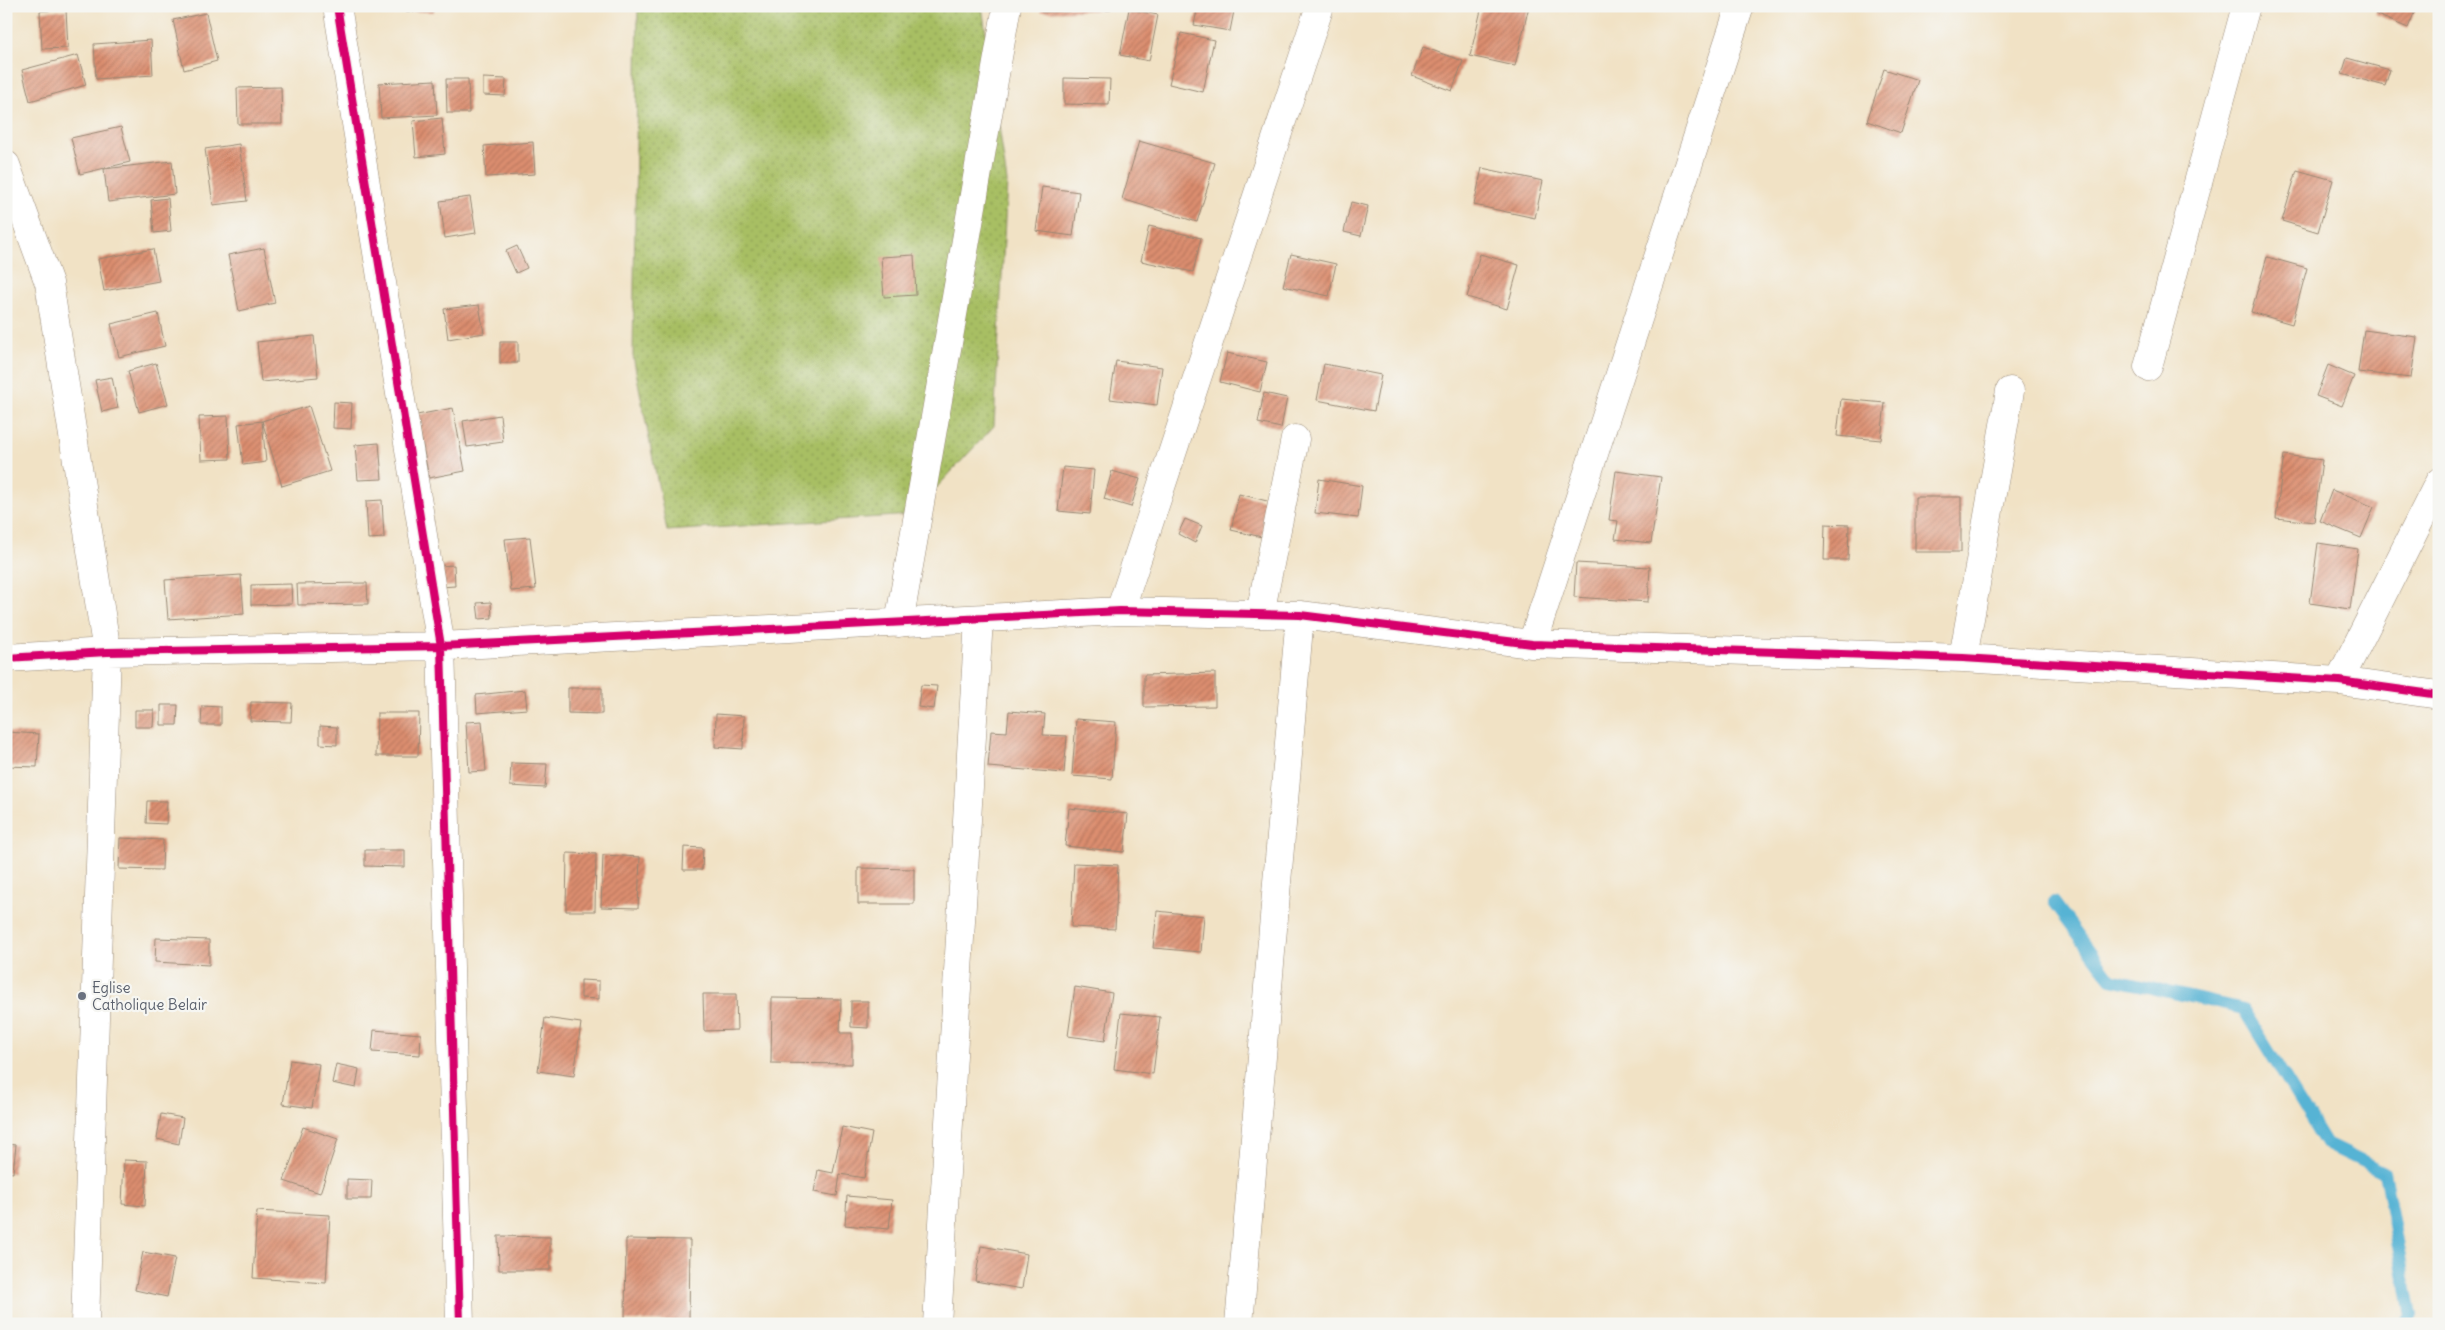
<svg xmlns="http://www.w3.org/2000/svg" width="2445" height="1330" font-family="Delius,sans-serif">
	<defs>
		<pattern id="grass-dots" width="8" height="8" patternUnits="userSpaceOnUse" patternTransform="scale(1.25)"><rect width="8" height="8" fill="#a8bf64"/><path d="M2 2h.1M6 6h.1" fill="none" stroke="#8a9b52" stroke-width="1.8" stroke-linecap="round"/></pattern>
		<pattern id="building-hatch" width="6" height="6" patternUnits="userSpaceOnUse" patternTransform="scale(1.25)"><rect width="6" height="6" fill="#dc8e70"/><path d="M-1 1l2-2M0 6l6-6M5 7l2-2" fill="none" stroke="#b4745b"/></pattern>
	</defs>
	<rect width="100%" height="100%" fill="#f6f6f2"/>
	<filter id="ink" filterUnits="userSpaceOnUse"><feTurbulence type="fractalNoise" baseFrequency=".02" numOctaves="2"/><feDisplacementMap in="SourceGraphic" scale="10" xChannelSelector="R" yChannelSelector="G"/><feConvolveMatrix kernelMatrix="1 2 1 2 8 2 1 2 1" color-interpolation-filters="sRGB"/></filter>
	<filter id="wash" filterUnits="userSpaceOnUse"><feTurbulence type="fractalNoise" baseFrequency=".0096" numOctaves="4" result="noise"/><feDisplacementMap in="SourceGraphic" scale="20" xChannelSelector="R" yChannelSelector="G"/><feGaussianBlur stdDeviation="1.12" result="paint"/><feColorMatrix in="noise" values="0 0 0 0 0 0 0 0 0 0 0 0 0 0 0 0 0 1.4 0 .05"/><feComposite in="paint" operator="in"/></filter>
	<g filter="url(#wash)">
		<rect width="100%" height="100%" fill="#f1e2c5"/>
		<path fill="url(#grass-dots)" stroke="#727441" d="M638 6H982L1007 182 994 426 911 515 667 531 633 356Z"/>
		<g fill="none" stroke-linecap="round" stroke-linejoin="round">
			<path stroke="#56b3d4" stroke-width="12" d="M2054 902 2111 979 2243 1009 2326 1144 2384 1172 2411 1315 2406 1324"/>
		</g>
		<g id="blocks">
			<path fill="url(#building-hatch)" d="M391 6H434V12L391 11Z
				M1041 6H1111V10L1041 12Z
				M1198 6H1235L1230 31 1194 25Z
				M1482 6H1529L1515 66 1470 56Z
				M2379 6H2417L2408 28 2375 14Z
				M1129 9 1158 15 1149 61 1120 55Z
				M66 10 68 48 42 49 40 11Z
				M206 13 217 61 184 70 173 20Z
				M1181 33 1214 40 1203 92 1169 84Z
				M151 40 153 75 96 79 94 44Z
				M1423 47 1463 61 1452 91 1412 76Z
				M78 55 86 85 30 101 22 70Z
				M2347 58 2390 70 2385 86 2342 74Z
				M1884 69 1918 80 1901 133 1867 121Z
				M483 78 506 79 505 96 483 95Z
				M1064 78 1110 79 1109 105 1064 104Z
				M446 79H468L469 113H447Z
				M435 80 437 115 381 118 379 83Z
				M281 87 282 124H238L237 88Z
				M442 118 445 154 416 157 413 121Z
				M121 127 130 162 80 174 71 138Z
				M1139 141 1215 163 1197 222 1122 199Z
				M533 142 535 174 486 177 484 146Z
				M239 144 247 201 213 205 205 149Z
				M172 161 175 194 108 202 104 169Z
				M1482 168 1543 181 1535 218 1474 205Z
				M2297 170 2333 180 2318 232 2282 221Z
				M1042 187 1079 192 1073 236 1036 231Z
				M470 197 476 233 445 238 440 201Z
				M168 198 171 231 154 233 151 200Z
				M1351 202 1368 206 1361 236 1344 232Z
				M1149 226 1201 238 1193 272 1141 261Z
				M517 246 527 268 516 273 506 251Z
				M264 248 275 303 239 311 228 255Z
				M153 249 159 281 104 291 98 259Z
				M1291 254 1336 264 1329 296 1283 286Z
				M1480 254 1519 265 1507 309 1467 297Z
				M914 255 916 295 884 297 881 257Z
				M2267 257 2307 268 2292 324 2251 312Z
				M479 305 484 333 448 339 444 309Z
				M158 313 165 346 119 357 111 324Z
				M2364 330 2417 337 2411 378 2358 372Z
				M314 336 318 377 261 382 257 342Z
				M500 342H518V363H500Z
				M1227 353 1267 362 1260 392 1220 382Z
				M1116 361 1162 367 1157 405 1110 399Z
				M156 363 168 404 139 412 128 371Z
				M1324 364 1381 375 1374 411 1317 400Z
				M2328 365 2354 376 2342 406 2316 396Z
				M112 377 118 408 102 412 95 380Z
				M1264 393 1287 398 1281 428 1258 423Z
				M1841 399 1885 403 1881 440 1837 436Z
				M334 402 352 403 351 429 333 428Z
				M309 406 330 471 282 486 262 421Z
				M453 408 465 471 429 478 417 415Z
				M500 415 503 442 467 447 463 421Z
				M228 416 230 459 201 460 199 417Z
				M262 421 266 462 243 465 238 424Z
				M379 443 382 479 358 480 355 445Z
				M2284 455 2322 460 2314 522 2276 518Z
				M1063 467 1094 470 1090 514 1058 511Z
				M1112 471 1140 479 1131 507 1104 499Z
				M1616 471 1661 477 1651 543 1615 539 1618 521 1609 520Z
				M1319 479 1362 486 1358 518 1315 513Z
				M2332 490 2374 507 2361 538 2320 521Z
				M1239 494 1271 502 1262 537 1231 530Z
				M1915 497H1961V552H1915Z
				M382 500 384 538 368 539 366 501Z
				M1185 519 1202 526 1195 543 1178 534Z
				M1825 524 1849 525 1848 560H1824Z
				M530 537 536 589 511 591 505 539Z
				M2318 543 2358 549 2350 609 2310 603Z
				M1576 563 1650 567 1648 602 1574 597Z
				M454 565 455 586 441 587 439 566Z
				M241 575 244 614 168 619 165 580Z
				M367 583 368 604 298 605 297 584Z
				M291 584 292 604 251 605V585Z
				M491 602 492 618 479 619 477 603Z
				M1215 673V706L1144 707V675Z
				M921 685 937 686 934 709 918 707Z
				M568 688H602V714L568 713Z
				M525 690 527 709 477 713 476 695Z
				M251 702 292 703 291 722 250 721Z
				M161 705H178L177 725H161Z
				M202 706 221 707V725H201Z
				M135 710H154L153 727H135Z
				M1009 711 1045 714 1043 735 1067 736 1064 773 988 767 991 731 1007 732Z
				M377 713H419L418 756H376Z
				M716 714 744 716 743 749 715 747Z
				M1076 719 1116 722 1112 779 1072 776Z
				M482 721 486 771 469 772 466 722Z
				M320 726 337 727V745L320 744Z
				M6 732 39 734 37 767 6 766Z
				M511 763 547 764 545 788 510 786Z
				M147 801H167L166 824 146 823Z
				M1069 808 1128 814 1124 852 1065 846Z
				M120 838 163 840 162 870 119 869Z
				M684 847 703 848 702 870H683Z
				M365 850H405V867L365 866Z
				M567 853 596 854 595 911H566Z
				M603 855 640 857 638 908 601 907Z
				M1074 863 1118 865 1115 929 1071 927Z
				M858 868 914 869V904H858Z
				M1157 911 1204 916 1201 952 1153 948Z
				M156 938 209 940V965L155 962Z
				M581 980 599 981V999L581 998Z
				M1075 987 1112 993 1105 1041 1068 1036Z
				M703 994H736L737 1030 704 1031Z
				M772 998 841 999 840 1033H852V1064L771 1063Z
				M851 1001H868V1028L851 1027Z
				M1121 1013 1160 1017 1153 1074 1114 1069Z
				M545 1018 581 1023 574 1076 538 1071Z
				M374 1030 421 1034 420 1055 372 1052Z
				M290 1060 319 1064 312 1108 283 1104Z
				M336 1064 359 1069 356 1088 332 1083Z
				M161 1114 183 1118 179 1144 157 1139Z
				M303 1127 338 1139 320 1193 284 1181Z
				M842 1127 872 1133 864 1178 840 1174 837 1196 814 1192 818 1170 833 1173Z
				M6 1144 16 1145 13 1173 6 1172Z
				M124 1160 147 1161 145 1206 122 1204Z
				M347 1179 372 1180 371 1199H347Z
				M847 1196 892 1200 889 1229 845 1225Z
				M257 1211 330 1215 326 1283 253 1278Z
				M498 1236 550 1237V1270H499Z
				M626 1239 690 1240 689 1322 625 1321Z
				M981 1246 1027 1254 1022 1289 975 1281Z
				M143 1252 175 1258 167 1297 135 1290Z
				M855 1319 896 1322V1324H854Z"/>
		</g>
	</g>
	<g filter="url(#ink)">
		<use href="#blocks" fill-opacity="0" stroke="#968672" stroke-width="1"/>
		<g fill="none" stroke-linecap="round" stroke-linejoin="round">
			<defs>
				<path id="minor" d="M337 6 441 646 460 1324
					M6 165 49 283 107 652 85 1324
					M2148 367 2246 6
					M1120 611 1320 6
					M1260 614 1295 439
					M899 623 1007 6
					M1532 644 1740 6
					M6 658 107 652 441 646 1120 611 1300 615 1532 644 1963 658 2339 681 2439 695
					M1963 658 2010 391
					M2339 681 2439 482
					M937 1324 979 619
					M1239 1324 1300 615"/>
			</defs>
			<use href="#minor" stroke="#968672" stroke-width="29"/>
			<use href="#minor" stroke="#fff" stroke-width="28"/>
			<defs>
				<path id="cycleway" d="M337 6 441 646 460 1324
					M6 658 107 652 441 646 1120 611 1300 615 1532 644 1963 658 2339 681 2439 695"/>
			</defs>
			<use href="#cycleway" stroke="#f6f6f2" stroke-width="11"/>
			<use href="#cycleway" stroke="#d6006c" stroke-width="8"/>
		</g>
	</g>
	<circle fill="#6b7280" stroke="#f6f6f2" stroke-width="2" cx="82" cy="996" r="5"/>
	<g text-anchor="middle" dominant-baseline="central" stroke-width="4.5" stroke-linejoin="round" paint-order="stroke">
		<g font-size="15" fill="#5b616d" stroke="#f6f6f2" text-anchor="start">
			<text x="92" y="987">Eglise<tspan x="92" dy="17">Catholique Belair</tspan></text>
		</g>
	</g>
	<rect width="2445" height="1330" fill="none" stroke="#f6f6f2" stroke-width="25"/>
</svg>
